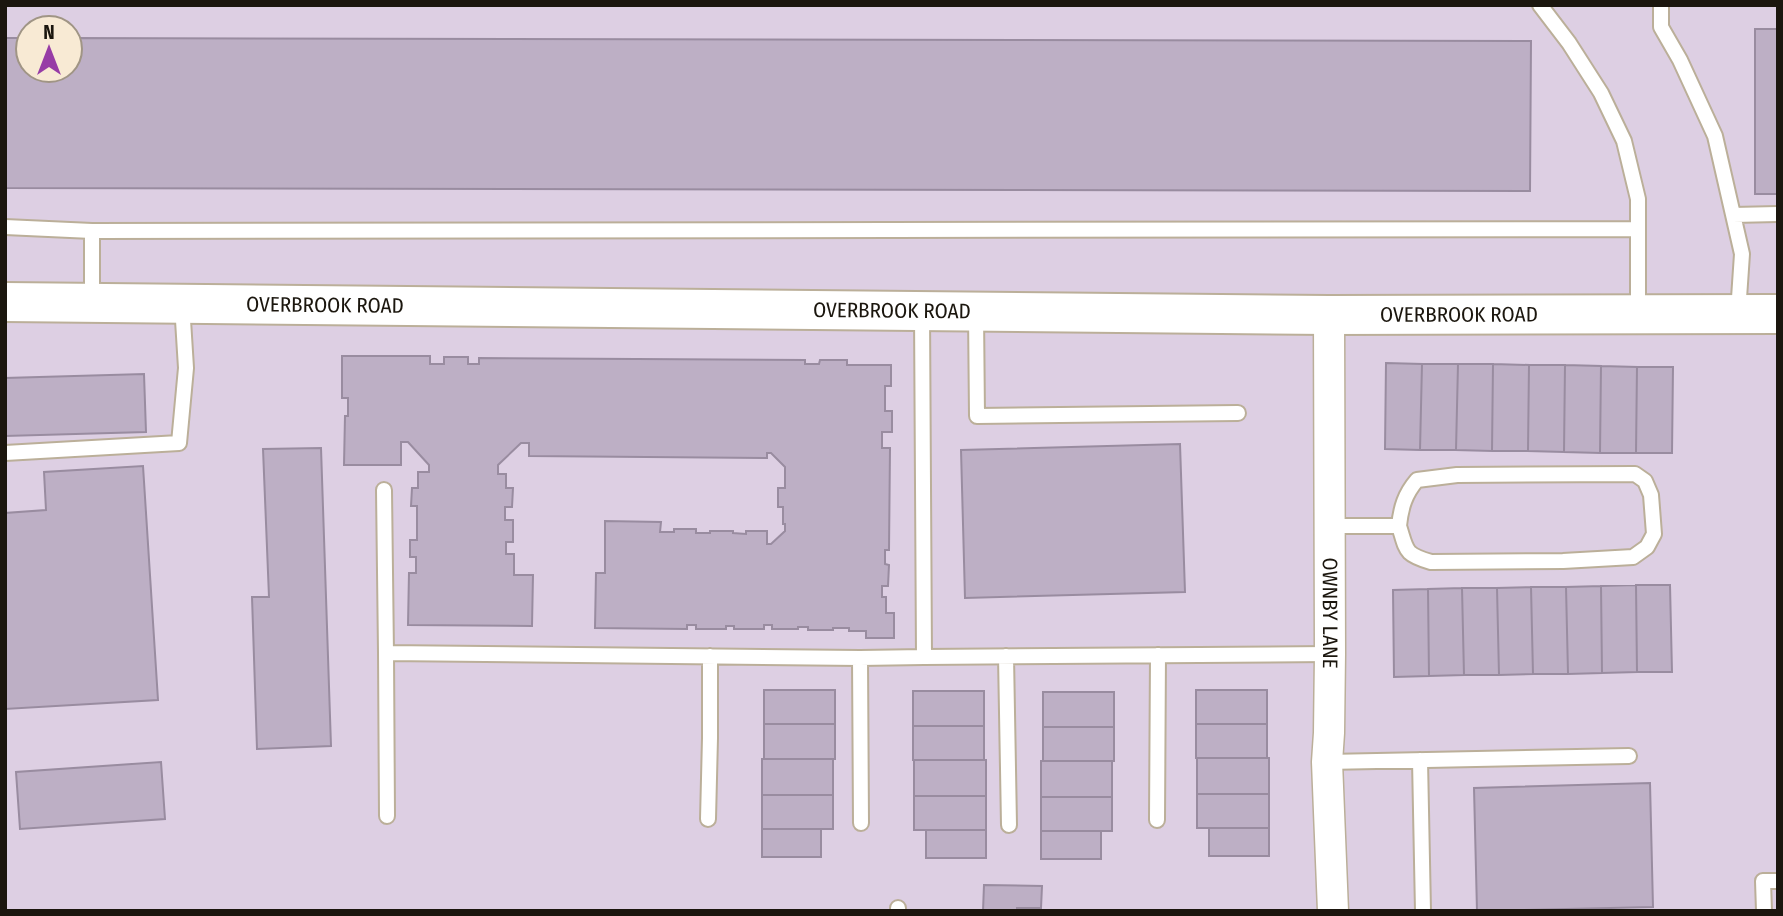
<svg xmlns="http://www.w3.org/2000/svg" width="1783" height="916" font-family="'Fira Sans Condensed',sans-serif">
	<rect width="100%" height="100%" fill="#eaddc7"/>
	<path fill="#ddcfe3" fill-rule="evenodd" d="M5 5H1778V911H5ZM28 28H70V70H28Z"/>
	<path fill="#bdafc5" stroke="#998ca0" stroke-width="2" d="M1755 29H1778V194H1755Z
		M5 38H28V70H70V38L1531 41 1530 191 5 188Z
		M342 356H430V364H444V357H468V364H479V358L805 360V364H819L820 360H847V365H891V386H885V411H892V432H882V448H890L889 550H885V564L889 565 888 586H882V597H886V613H894V638H866V631H849V628H833V630H808V627H798V629H772V625H764V629H734V626H726V629H696V625H687V629L595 628 596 573H605V521L661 522 660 532H674V529H696V533H710V531H733V533L746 534V531H767V544H771L785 531V524H783V507H778V488H785V467L771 453H767V458L529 456V443H521L498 465V474H506V488H513L512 507H505V520H513V542H506V554H514V575H533L532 626 408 625 409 573H416V557H410V540H417V506H411L412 488H418V472H429V465L408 442H401V465H344L345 416H348V398H342Z
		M1386 363 1422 364 1420 450 1385 449Z
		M1422 364H1458L1456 450H1420Z
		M1458 364H1493L1492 451 1456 450Z
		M1493 364 1529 365 1528 451H1492Z
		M1529 365H1565L1564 452 1528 451Z
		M1565 365 1601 366 1600 453 1564 452Z
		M1601 366 1637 367 1636 453H1600Z
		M1637 367H1673L1672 453H1636Z
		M144 374 146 432 5 436V378Z
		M1180 444 1185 592 965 598 961 450Z
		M321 448 331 746 257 749 252 597H269L263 449Z
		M143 466 158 700 5 709V513L46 510 44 472Z
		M1636 585 1637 672 1602 673 1601 586Z
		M1636 585H1670L1672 672H1637Z
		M1601 586 1602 673 1568 674 1566 587Z
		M1531 587 1533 674 1499 675 1497 588Z
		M1531 587H1566L1568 674H1533Z
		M1462 588 1464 675 1429 676 1428 589Z
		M1462 588H1497L1499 675H1464Z
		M1428 589 1429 676 1394 677 1393 590Z
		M764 690H835V724H764Z
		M1196 690H1267V724H1196Z
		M913 691H984V726H913Z
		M1043 692H1114V727H1043Z
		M764 724H835V759H764Z
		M1196 724H1267V758H1196Z
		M913 726H984V760H913Z
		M1043 727H1114V761H1043Z
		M1197 758H1269V794H1197Z
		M762 759H833V795H762Z
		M914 760H986V796H914Z
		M1041 761H1112V797H1041Z
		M161 762 165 819 20 829 16 772Z
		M1650 783 1653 907 1477 911 1474 788Z
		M1197 794H1269V828H1197Z
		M762 795H833V829H762Z
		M914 796H986V830H914Z
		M1041 797H1112V831H1041Z
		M1209 828H1269V856H1209Z
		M762 829H821V857H762Z
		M926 830H986V858H926Z
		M1041 831H1101V859H1041Z
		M984 885 1042 886 1041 908H1017V911H983Z"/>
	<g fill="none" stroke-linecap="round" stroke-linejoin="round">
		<defs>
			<path id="lane" d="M1540 5 1569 43 1601 93 1624 141 1638 199V313
				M1661 5V27L1680 60 1715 136 1742 254 1738 313
				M1733 215 1778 214
				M5 227 92 231
				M92 301V231L1638 229
				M922 312 924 657 1330 654
				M976 313 977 416 1238 413
				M5 453 179 443 186 368 182 304
				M384 490 386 653
				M1329 526H1399C1401 507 1405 494 1417 480L1457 475 1635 474 1645 481 1651 495 1654 534 1647 547 1633 557 1563 561 1431 562C1404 554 1407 551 1399 526
				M1006 656 1009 825
				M1420 760 1423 911
				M1327 762 1629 756
				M387 816 386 653 860 658
				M708 819 710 738V656
				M1157 820 1158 655
				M861 823 860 658 924 657
				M898 911V908
				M1764 911 1763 881H1778"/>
			<g id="street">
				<path id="s1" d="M1329 315 1330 654 1329 733 1327 762 1333 911"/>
			</g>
			<g id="secondary">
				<path id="s2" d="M5 302 1329 315 1778 314"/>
			</g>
		</defs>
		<use href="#lane" stroke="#bbaf99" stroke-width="18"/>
		<use href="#street" stroke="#bbaf99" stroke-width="33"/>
		<use href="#secondary" stroke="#bbaf99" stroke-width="42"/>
		<use href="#lane" stroke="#fff" stroke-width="14"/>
		<use href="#street" stroke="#fff" stroke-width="30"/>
		<use href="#secondary" stroke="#fff" stroke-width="38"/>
	</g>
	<g text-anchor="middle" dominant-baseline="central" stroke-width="5" stroke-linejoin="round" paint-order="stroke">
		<g font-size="21" fill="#1b160e" stroke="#f8ead4">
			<text stroke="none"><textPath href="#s2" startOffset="320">OVERBROOK ROAD</textPath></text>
			<text stroke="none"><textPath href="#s2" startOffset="887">OVERBROOK ROAD</textPath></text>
			<text stroke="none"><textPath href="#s2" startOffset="1454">OVERBROOK ROAD</textPath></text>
			<text stroke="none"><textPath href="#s1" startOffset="298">OWNBY LANE</textPath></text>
		</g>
	</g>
	<rect width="1783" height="916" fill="none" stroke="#1b160e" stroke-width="14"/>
	<g transform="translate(49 49)"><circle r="33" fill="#f8ead4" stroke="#a09585" stroke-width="2"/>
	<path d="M0-5L12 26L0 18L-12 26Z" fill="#973ca6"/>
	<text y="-10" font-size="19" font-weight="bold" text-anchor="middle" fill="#1b160e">N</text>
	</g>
</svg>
